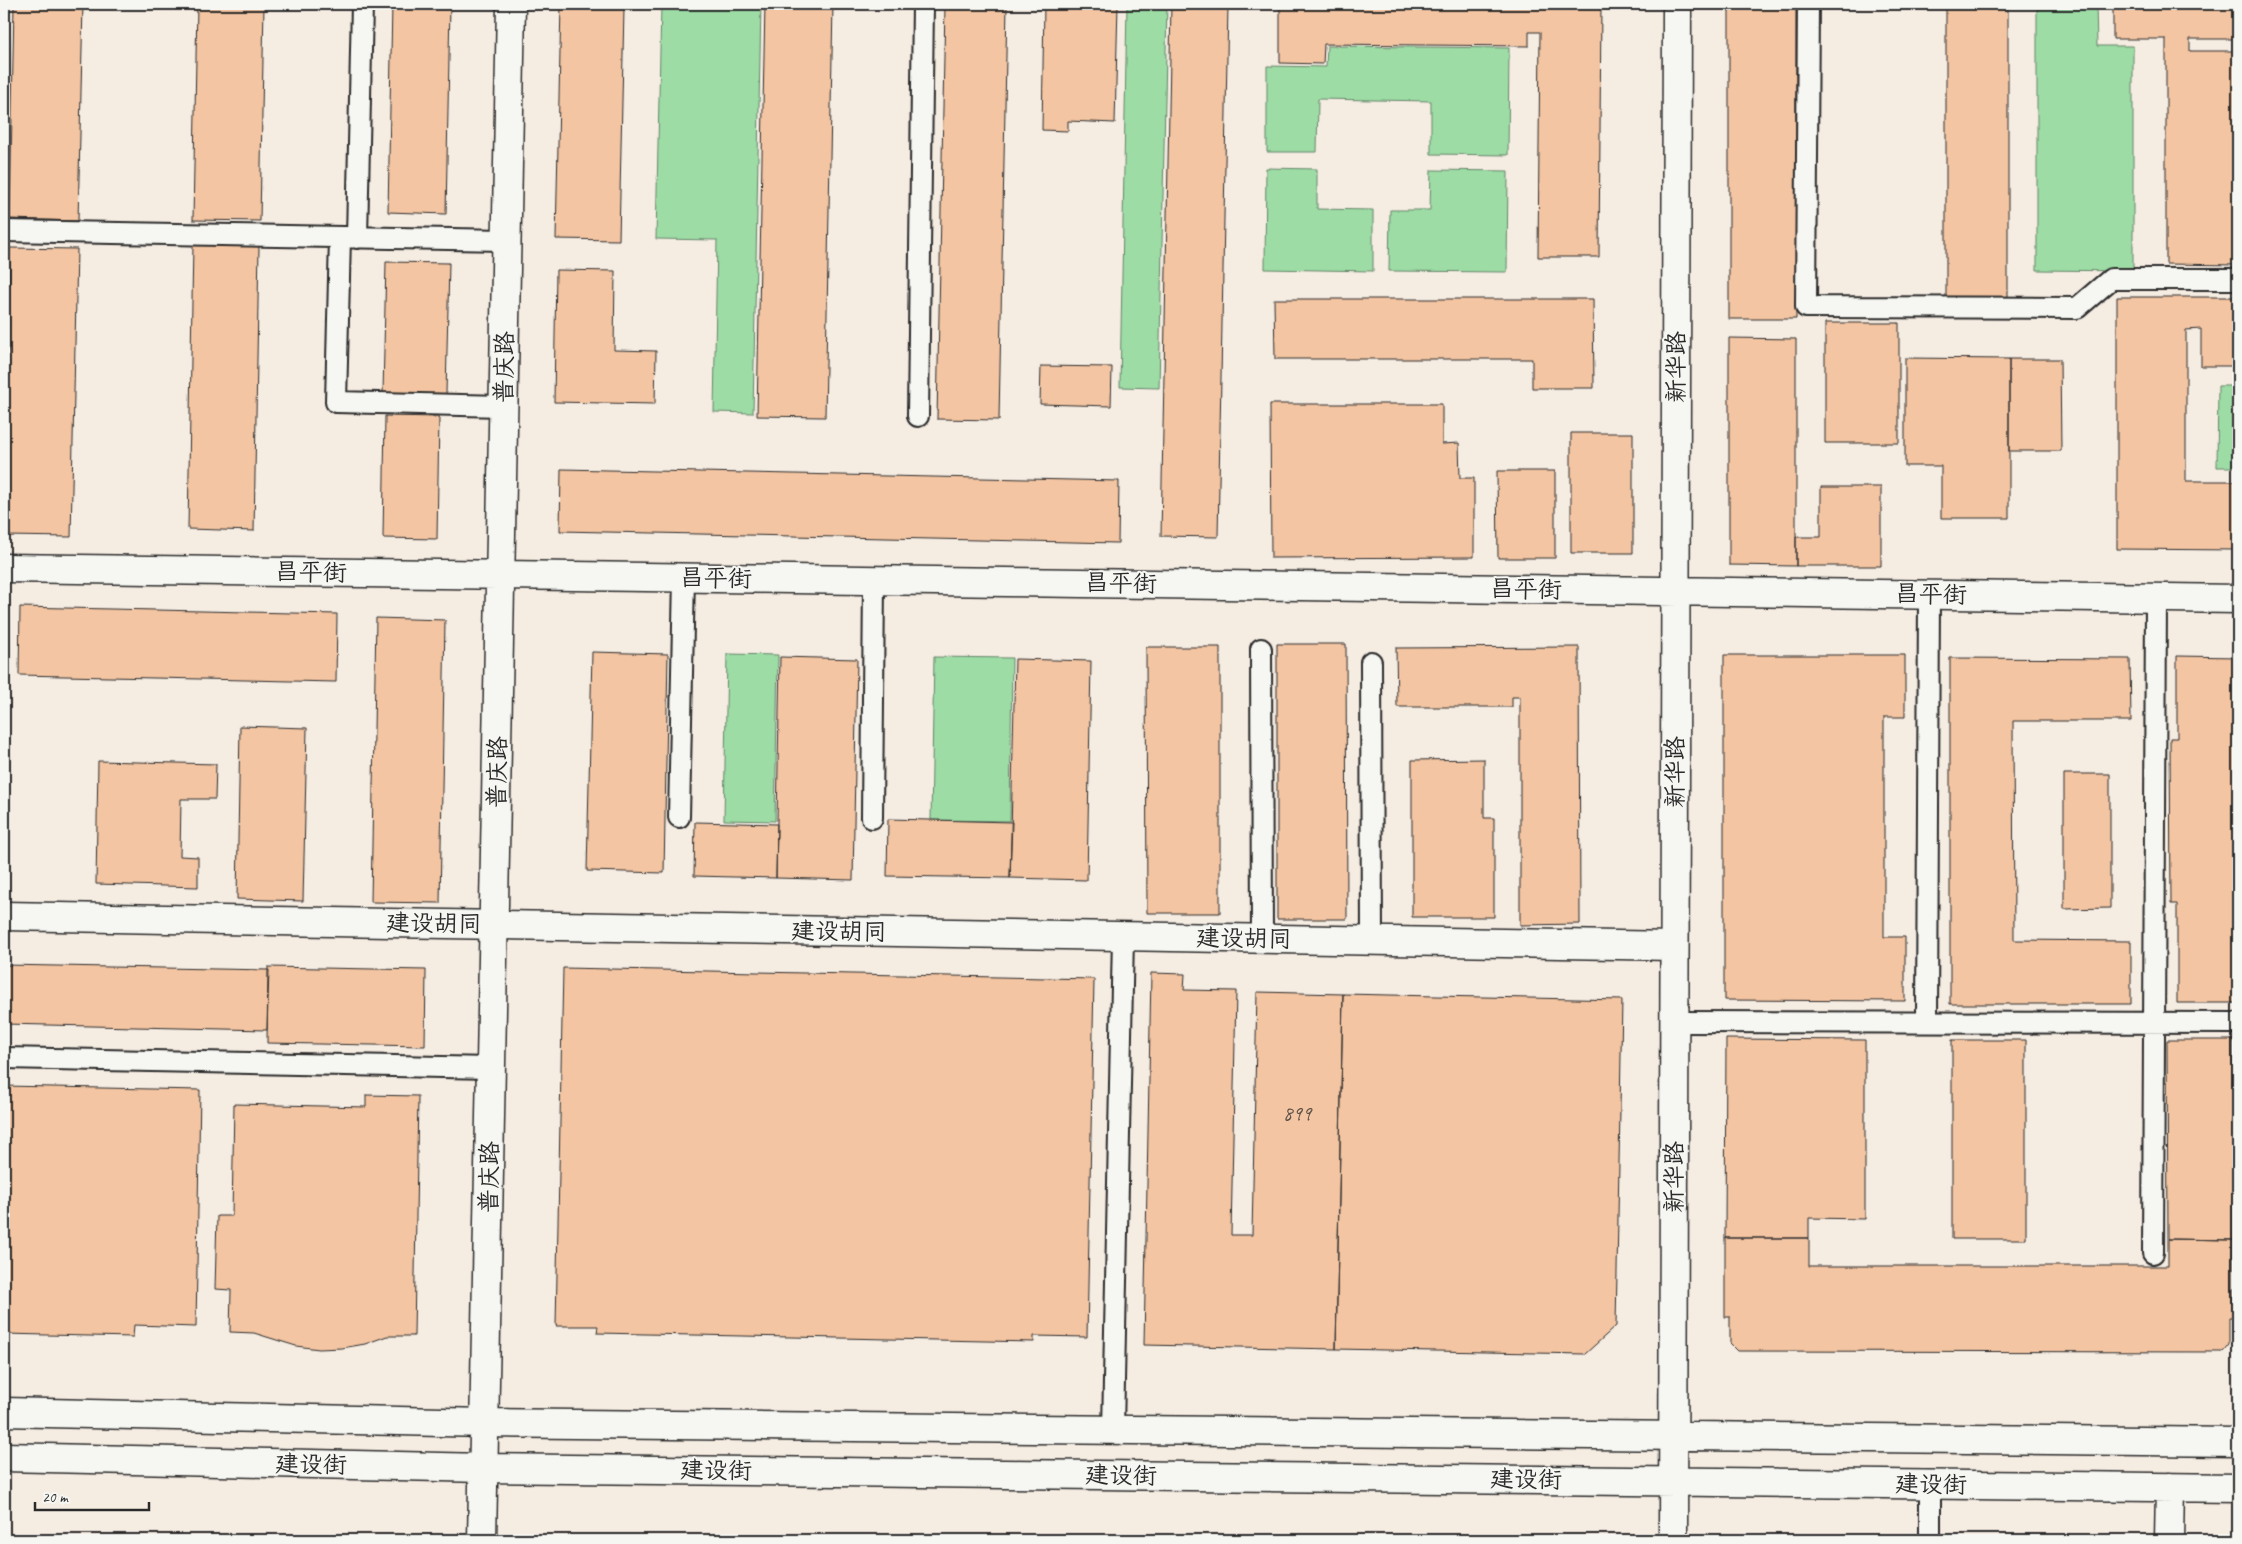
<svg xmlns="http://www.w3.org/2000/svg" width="2242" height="1544" font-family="Caveat,'LXGW WenKai TC',sans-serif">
	<rect width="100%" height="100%" fill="#f5ece2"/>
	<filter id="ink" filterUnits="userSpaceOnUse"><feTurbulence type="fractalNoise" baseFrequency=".02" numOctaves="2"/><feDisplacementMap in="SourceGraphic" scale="10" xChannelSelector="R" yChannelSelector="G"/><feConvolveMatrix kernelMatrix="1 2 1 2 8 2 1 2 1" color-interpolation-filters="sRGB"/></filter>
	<g filter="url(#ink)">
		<path fill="#9ddca5" stroke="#648468" d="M661 4H761L753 413 714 412 717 240 656 239Z
			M1127 4H1167L1159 388 1120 387Z
			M2037 4H2096L2097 46H2133V271L2037 270Z
			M1327 46 1509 48 1508 155 1431 154V101L1318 99 1317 152H1267V66L1326 67Z
			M1266 168 1317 169V209L1373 210V271L1265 269Z
			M1431 170 1508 171 1507 272 1389 271 1390 210H1430Z
			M2218 386H2238V467H2217Z
			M727 654 778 655 775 821 724 820Z
			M934 657 1012 658 1010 821 931 820Z"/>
		<path fill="#f3c5a2" stroke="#2b2b2b" d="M14 4H83L78 221 10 219Z
			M197 4H264L260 221 193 220Z
			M392 4H450L446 214 388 212Z
			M561 4H652V9L624 8 619 240 556 239Z
			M765 4H833L825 417 757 416Z
			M945 4H1007L999 420 937 419Z
			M1044 4H1118L1115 123 1068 121V131L1042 130Z
			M1171 4H1228L1218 537 1161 536Z
			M1280 4H1601L1599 257H1538L1540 32H1529V46L1324 44 1323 64 1280 63Z
			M1729 4H1796V319H1729Z
			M1946 4H2008V299H1946Z
			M2113 4H2238V39H2190V51H2238V265L2166 264V39H2113Z
			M193 245 259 246 254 531 188 529Z
			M10 248 77 249 71 537 5 536Z
			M386 262 449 263 446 394 383 393Z
			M556 270 615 271 614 350 656 351 655 404 554 402Z
			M2117 297H2238V366H2201V329L2186 330V481H2238V550L2117 549Z
			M1274 299H1593L1594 388H1532V359H1275Z
			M1825 323H1899V443H1825Z
			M1729 338 1796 339V566L1729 565Z
			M1905 358 2009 359V518H1941V466H1905Z
			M2009 359H2060L2061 451H2009Z
			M1041 366 1112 367 1111 406 1040 404Z
			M1270 404H1442V444L1459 443 1460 478H1474V557L1271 558Z
			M385 416 439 417 437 539 383 538Z
			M1571 433H1633V553H1571Z
			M561 469 1119 481 1118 543 560 531Z
			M1497 471H1555V558H1498Z
			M1821 487H1881V566H1796V537H1821Z
			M20 607 337 614 336 682 19 675Z
			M376 618 445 620 440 903 371 902Z
			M1277 644H1346L1347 919H1277Z
			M1146 647H1220V913H1147Z
			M1579 647 1580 924 1520 925V697H1512V707H1397L1396 648Z
			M592 652 668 654 664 873 587 871Z
			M1724 655H1905V717H1884V937H1905V1001L1724 1000Z
			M2177 656 2238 657V1003H2177V904H2171L2170 738H2177Z
			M780 657 857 659 853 880 776 878Z
			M1950 658 2130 659 2131 721H2013L2014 940 2131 941V1004H1950Z
			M1015 659 1091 661 1087 880 1010 878Z
			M240 726 307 728 303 901 237 899Z
			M1484 759V818H1494V917H1412V760Z
			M98 761 216 764 215 799H181L180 856 198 857V887L96 884Z
			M2064 774H2110V908L2064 909Z
			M888 819 1012 822 1010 878 887 876Z
			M695 822 777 824 776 878 694 876Z
			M4 965 269 970 267 1030 4 1024Z
			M268 967 426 970 425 1046 267 1043Z
			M563 968 1094 979 1087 1337 1034 1336V1342L597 1333 598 1326H556Z
			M1151 973 1185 974 1184 990 1236 991 1231 1235H1252L1257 992 1343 994 1336 1349 1144 1345Z
			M1343 994 1622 1000 1616 1326 1585 1354 1336 1349Z
			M1726 1039 1865 1040V1219L1809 1218V1238H1725Z
			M1952 1040H2026V1239H1952Z
			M2167 1040H2233V1240L2168 1239Z
			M4 1086 200 1090 196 1327 134 1325 133 1337 4 1334Z
			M366 1095 418 1096 414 1336H387L365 1344 342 1348 319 1349 296 1346 254 1333 230 1332 231 1290 215 1289 217 1216H232L234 1104 366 1107Z
			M1725 1238H1809V1266H2168V1239L2233 1240V1318H2229V1345L2223 1352 1738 1351 1730 1343V1317H1725Z"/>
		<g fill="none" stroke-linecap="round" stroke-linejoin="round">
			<defs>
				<path id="lane" d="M1808 4 1806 307 2077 308 2111 279H2238
					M4 231 506 240
					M340 237 336 402 503 406
					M357 238 362 4
					M918 416 923 4
					M1261 649 1262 939
					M1371 662 1372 941
					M679 817 684 577
					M872 818 874 580
					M1674 1022 2238 1023
					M1927 1022 1929 594
					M4 1058 491 1068
					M2153 1253 2156 598
					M1113 1430 1123 936
					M1930 1540V1484"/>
				<path id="street" d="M4 916 1674 946"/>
				<path id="secondary" d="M4 568 2238 599
					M4 1412 485 1423 2238 1442
					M4 1457 484 1468 2238 1488
					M482 1540 511 4
					M1673 1540 1677 4
					M2169 1540 2170 1487"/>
			</defs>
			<use href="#lane" stroke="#2b2b2b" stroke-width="24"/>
			<use href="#street" stroke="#2b2b2b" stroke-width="31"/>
			<use href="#secondary" stroke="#2b2b2b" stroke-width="31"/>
			<use href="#lane" stroke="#f6f6f2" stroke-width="20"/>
			<use href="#street" stroke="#f6f6f2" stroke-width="28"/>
			<use href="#secondary" stroke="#f6f6f2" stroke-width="28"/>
		</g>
	</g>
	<g text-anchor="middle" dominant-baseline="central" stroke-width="4" stroke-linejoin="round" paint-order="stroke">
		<g font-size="21" fill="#5d5249">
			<text x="1297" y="1113">899</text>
		</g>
		<g font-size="24" fill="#2b2b2b" stroke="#f6f6f2">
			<text transform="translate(504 367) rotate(-89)">普庆路</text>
			<text transform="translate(1676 367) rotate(-90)">新华路</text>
			<text transform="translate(311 572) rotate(1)">昌平街</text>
			<text transform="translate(716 578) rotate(1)">昌平街</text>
			<text transform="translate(1121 583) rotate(1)">昌平街</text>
			<text transform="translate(1526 589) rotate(1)">昌平街</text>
			<text transform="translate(1931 594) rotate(1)">昌平街</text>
			<text transform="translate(497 772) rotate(-89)">普庆路</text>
			<text transform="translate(1675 772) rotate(-90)">新华路</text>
			<text transform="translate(434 923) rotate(1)">建设胡同</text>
			<text transform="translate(839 931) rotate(1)">建设胡同</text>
			<text transform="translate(1244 938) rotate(1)">建设胡同</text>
			<text transform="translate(489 1177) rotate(-89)">普庆路</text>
			<text transform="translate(1674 1177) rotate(-90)">新华路</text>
			<text transform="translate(311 1464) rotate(1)">建设街</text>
			<text transform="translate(716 1470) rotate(1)">建设街</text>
			<text transform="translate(1121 1475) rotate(1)">建设街</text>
			<text transform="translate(1526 1479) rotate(1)">建设街</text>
			<text transform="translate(1931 1484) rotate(1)">建设街</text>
		</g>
	</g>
	<rect width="2242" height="1544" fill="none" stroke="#f6f6f2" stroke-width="20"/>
	<rect x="10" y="10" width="2222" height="1524" fill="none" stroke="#2b2b2b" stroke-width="2" filter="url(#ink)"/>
	<path d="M35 1502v8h114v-8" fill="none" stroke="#2b2b2b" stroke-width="2.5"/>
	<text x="42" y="1502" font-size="15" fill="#2b2b2b" stroke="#f6f6f2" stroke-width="4" paint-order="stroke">20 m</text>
</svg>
